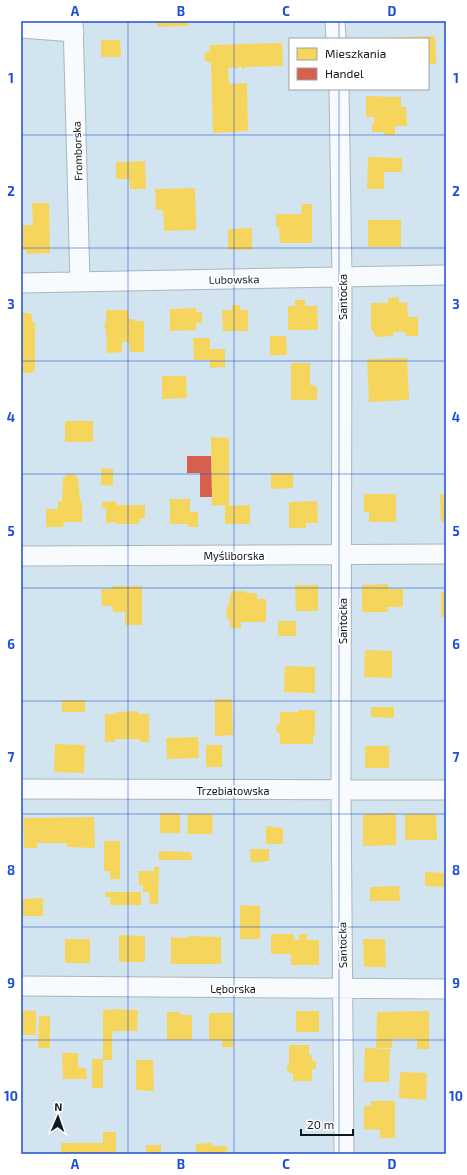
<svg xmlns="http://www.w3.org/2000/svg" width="467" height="1175" font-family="'Exo 2',sans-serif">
	<rect width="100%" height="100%" fill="#d2e4ef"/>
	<path fill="#f6d55c" d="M157 21H189V26L157 27Z
		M435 36 436 64H428V39H380V38Z
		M101 40H120L121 57H101Z
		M282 43 283 66 244 67V69H242V67H237V69H235V67L228 68 229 84 247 83 248 131 213 133 211 63 205 61 204 58 205 53 210 51V45Z
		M366 96 401 97V107H406L407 126H395V135H383L384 132H372V123H374V117H366Z
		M368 157 402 158V172H384V189H367Z
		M145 161 146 189H130L129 179H116V162Z
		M195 188 196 230 164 231 163 210H156L155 189Z
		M32 203H49L50 253 27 254 26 250H21V225H33Z
		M302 204H312V243H280L279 227H276V214H301Z
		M368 220H401V247H368Z
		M252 228V250H228V229Z
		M399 297V303L407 302 408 317H418V336H406V332H393V336L378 337 375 335 371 328V303H388V298Z
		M295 300H305V306H317L318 330H288V306H295Z
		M232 305H240V310H248V331H223L222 310H232Z
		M196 308V312H202V323H196V330L170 331V309Z
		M106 310H128L129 319H134V321H144V352H130L129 342H122V352L107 353 106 330 104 326 106 320Z
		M21 312 32 314V322H35V370H33V373H21Z
		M270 336H286L287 355H270Z
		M193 338H210V349H225V367L210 368V360H194Z
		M407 358 409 400 369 402 367 359Z
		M291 363H310V385H314L317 388V400H291Z
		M162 376H186L187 398 162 399Z
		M65 421H93V442H65Z
		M211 437 229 438V506L250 505V524H225V505L212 506Z
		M101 468 113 469V486L101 485Z
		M271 473H293V488L271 489Z
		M68 474H74L78 478 80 501H82V522H63L64 527H46V509H58V501H62L63 478Z
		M364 494H396V522H369V512H364Z
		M440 494H446V522H441Z
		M170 499H190V512H198V527H188V524H170Z
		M116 501 117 505H145V518H140L139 524H116L115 522 106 523V508H102V502Z
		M317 501 318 523H306V528H289V502Z
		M388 584V589H403V607H387L388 612H362V585Z
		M295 585H318V611H296Z
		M112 586H142V625H125V612H113L112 606H102L101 589H112Z
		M233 591H246V593H257V599H266V622H241V628H230V622L227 618 226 608 229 604 230 594Z
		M441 592H446V617H441Z
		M278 621H296V636H278Z
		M365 650 392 651V678L364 677Z
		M285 666 315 667V693L284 692Z
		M215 699H232L233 735 215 736Z
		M62 700H85V712H62Z
		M371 707H394V718L371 717Z
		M298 710H315V735H313V744H280V735L276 730 277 726 280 722V712H298Z
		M138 711V714H149V742H140V739H115V742H105V714H116V712Z
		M198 737 199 758 167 759 166 738Z
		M55 744 85 745 84 773 54 772Z
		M206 745H222V767H206Z
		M365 746H389V768H365Z
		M160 813H180V833H160Z
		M396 813V845L363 846V814Z
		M188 814H213L212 834H187Z
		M405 814H436L437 840H405Z
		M94 817 95 848 67 847V843H37V848H24L23 818Z
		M266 826H271V827L283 828V844H266Z
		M104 841H120V879H110V871H104Z
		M250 849H269V861H263V862H251Z
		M159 851 191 852 192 860H159Z
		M154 867H159L158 904H150L149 894 147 892H143V885H139L138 871H154Z
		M425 872 446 873V887L425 886Z
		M399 886 400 901H370V887Z
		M105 892H141V905H110V897H105Z
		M43 898V916H21V899Z
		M240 905 260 906V939H240Z
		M271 934H294V940H299V934H307V940H319V965H291V954H271Z
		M119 935 145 936V962H119Z
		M188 936 221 937V964H171V937L188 938Z
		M65 939H90V963H65Z
		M363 939H385L386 967H364Z
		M114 1009 138 1010 137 1031H114L112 1034V1060H103V1010Z
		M21 1010 36 1011V1035H21Z
		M296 1011H319V1032H296Z
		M429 1011V1049H417V1039H392V1048H376L377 1012Z
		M167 1012H180L181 1015H192V1040H167Z
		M209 1013H233V1047H222V1040H209Z
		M39 1016H50V1048H38Z
		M289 1045H309V1055H312V1060L316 1062V1068L312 1070V1081H293V1073H290L287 1070V1067L289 1063Z
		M365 1048 390 1049 389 1082H364Z
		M62 1053H78V1068H86L87 1079H63Z
		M92 1059H103V1088H92Z
		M136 1060H153L154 1091 136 1090Z
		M400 1072 427 1073 426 1100 399 1098Z
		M371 1101H395V1138H380V1130L364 1129V1106H371Z
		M103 1132H116V1154H61V1143H103Z
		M212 1143V1146H227V1154H196V1144Z
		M146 1145H161V1154H146Z"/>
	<path fill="#d6604d" d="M187 456H211L212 497H200V473H187Z"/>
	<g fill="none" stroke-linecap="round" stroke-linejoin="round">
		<defs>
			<path id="minor" d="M73 21 80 282
				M335 21 336 39
				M21 28 74 32
				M339 89 342 277 341 790 344 1154
				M21 283 446 275
				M21 556 446 554
				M21 789 446 790
				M21 986 446 989"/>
		</defs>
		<use href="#minor" stroke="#a8b6be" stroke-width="21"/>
		<use href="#minor" stroke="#f8fbfd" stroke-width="19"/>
	</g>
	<path fill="none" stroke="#1d4ed8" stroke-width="1" stroke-opacity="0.55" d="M128 21V1154M234 21V1154M339 21V39M339 89V1154M21 135H446M21 248H446M21 361H446M21 474H446M21 588H446M21 701H446M21 814H446M21 927H446M21 1040H446"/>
	<g text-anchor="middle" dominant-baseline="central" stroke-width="4" stroke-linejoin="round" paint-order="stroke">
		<g font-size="11" fill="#0c191f" stroke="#fff">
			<text transform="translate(77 151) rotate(-92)">Fromborska</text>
			<text transform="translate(234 279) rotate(-1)">Lubowska</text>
			<text transform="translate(342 297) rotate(-90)">Santocka</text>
			<text x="234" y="555">Myśliborska</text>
			<text transform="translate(342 621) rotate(-90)">Santocka</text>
			<text x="233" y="790">Trzebiatowska</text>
			<text transform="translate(342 945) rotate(-91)">Santocka</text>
			<text x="233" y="988">Lęborska</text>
		</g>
	</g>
	<rect width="467" height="1175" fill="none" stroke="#ffffff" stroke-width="44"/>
	<rect x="289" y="38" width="140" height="52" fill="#ffffff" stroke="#9ea3a5"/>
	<rect x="297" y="48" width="20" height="12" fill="#f6d55c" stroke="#9ea3a5"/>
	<text x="325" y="58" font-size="12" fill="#0c191f">Mieszkania</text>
	<rect x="297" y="68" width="20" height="12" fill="#d6604d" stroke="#9ea3a5"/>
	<text x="325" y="78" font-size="12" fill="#0c191f">Handel</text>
	<g transform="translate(58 1117) rotate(2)" stroke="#ffffff" stroke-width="3" paint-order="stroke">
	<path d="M0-3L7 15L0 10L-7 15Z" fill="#0c191f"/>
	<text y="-6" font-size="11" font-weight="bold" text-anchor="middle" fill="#0c191f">N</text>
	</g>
	<path d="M301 1129v6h52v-6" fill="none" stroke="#0c191f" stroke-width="2"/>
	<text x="307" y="1129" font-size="12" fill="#0c191f" stroke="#ffffff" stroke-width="3" paint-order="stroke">20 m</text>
	<rect x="22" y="22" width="423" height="1131" fill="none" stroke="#1d4ed8" stroke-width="1.5"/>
	<g font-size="13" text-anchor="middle" font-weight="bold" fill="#1d4ed8">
		<text x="75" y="16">A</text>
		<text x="181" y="16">B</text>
		<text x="286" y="16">C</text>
		<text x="392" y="16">D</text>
		<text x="11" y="83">1</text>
		<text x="456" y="83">1</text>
		<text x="11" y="196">2</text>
		<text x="456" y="196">2</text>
		<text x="11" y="309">3</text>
		<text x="456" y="309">3</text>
		<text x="11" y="422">4</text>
		<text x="456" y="422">4</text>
		<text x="11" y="536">5</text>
		<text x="456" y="536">5</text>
		<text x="11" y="649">6</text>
		<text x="456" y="649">6</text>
		<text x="11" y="762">7</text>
		<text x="456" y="762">7</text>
		<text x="11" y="875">8</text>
		<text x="456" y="875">8</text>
		<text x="11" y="988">9</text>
		<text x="456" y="988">9</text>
		<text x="11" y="1101">10</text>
		<text x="456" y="1101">10</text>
		<text x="75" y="1169">A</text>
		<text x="181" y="1169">B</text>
		<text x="286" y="1169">C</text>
		<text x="392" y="1169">D</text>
	</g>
</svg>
